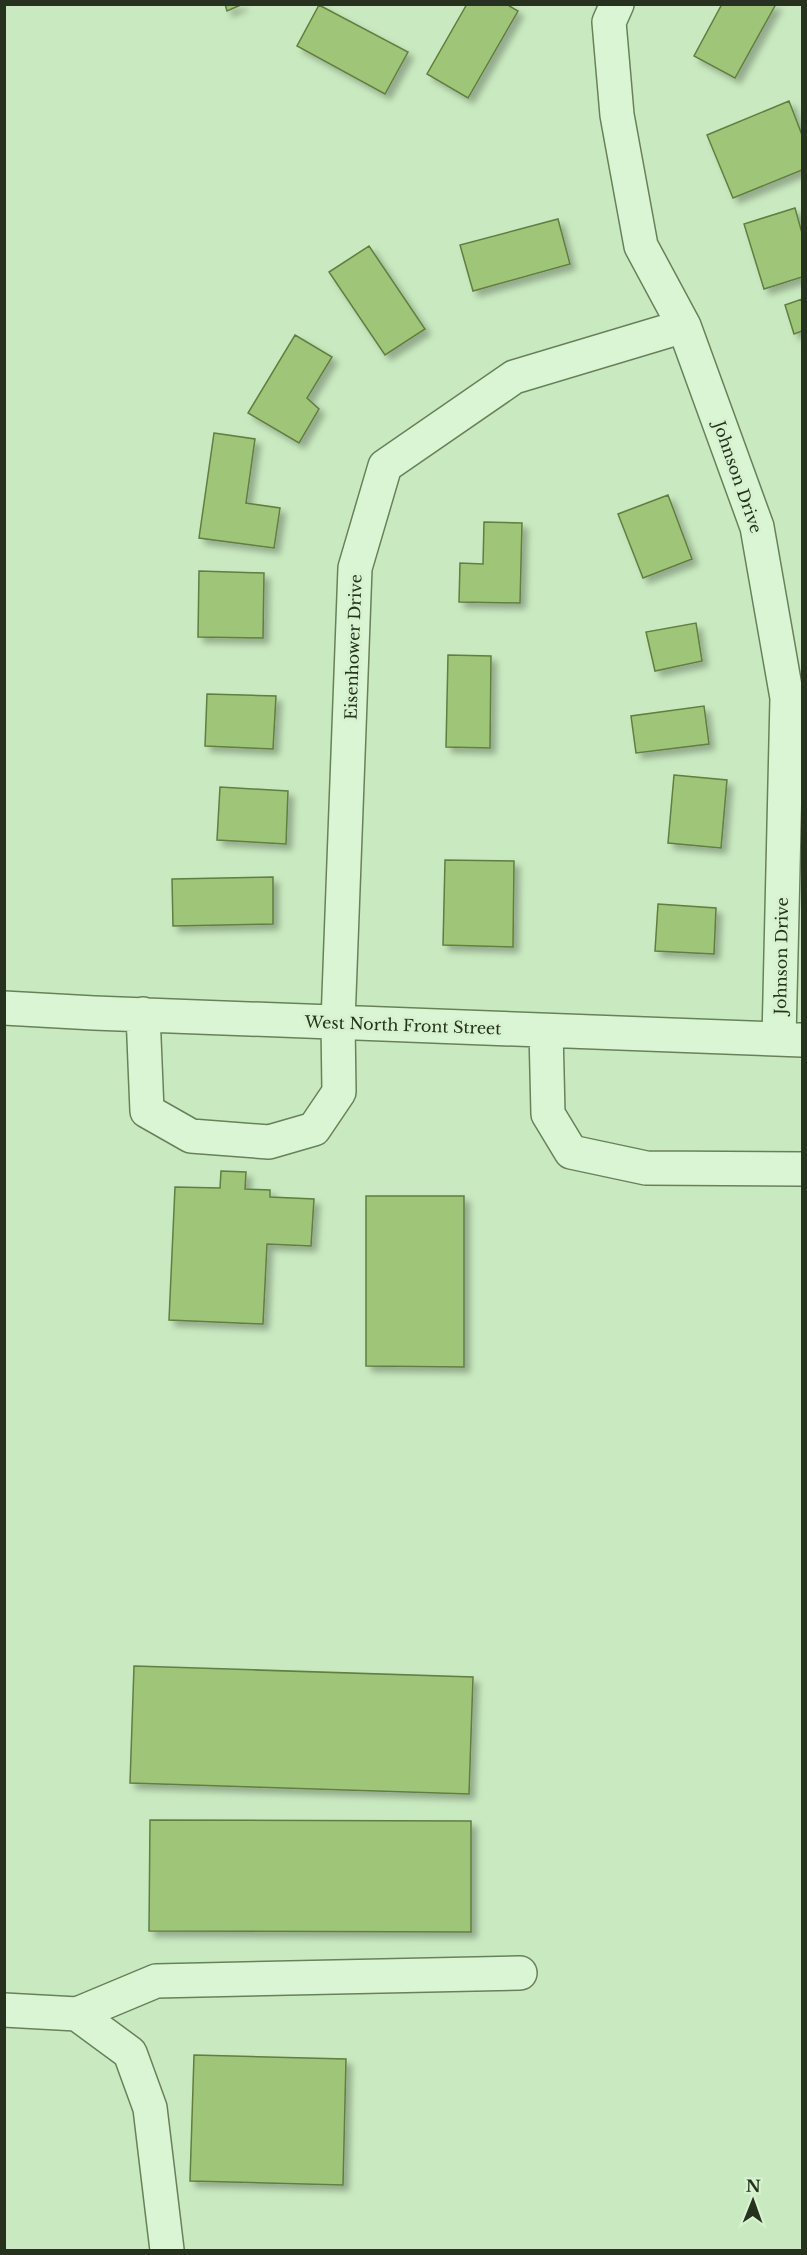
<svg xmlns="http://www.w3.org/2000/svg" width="807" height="2255" font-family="'Libre Baskerville',serif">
	<defs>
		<filter id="shadow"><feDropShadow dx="5.5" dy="5.5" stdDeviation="3" flood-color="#0004"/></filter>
	</defs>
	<rect width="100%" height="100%" fill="#c9eac0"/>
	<path fill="#9fc579" stroke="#627e41" stroke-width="1.5" filter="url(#shadow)" d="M225 4H243L227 11Z
		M467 4H506L518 11 468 98 427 74Z
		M722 4H776L735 78 694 56Z
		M319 5 408 52 385 94 297 46Z
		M789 101 802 135V170L733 198 707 135Z
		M795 208 802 233V277L764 289 744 224Z
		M558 219 570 264 473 291 460 245Z
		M369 246 425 329 385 355 329 272Z
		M802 299V331L794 334 785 305Z
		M295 335 332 357 307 398 319 409 299 443 248 413Z
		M214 433 255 439 246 503 280 508 274 548 199 538Z
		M668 495 692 559 643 578 618 514Z
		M484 522 522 523 520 603 459 602 460 563 483 564Z
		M199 571 264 573 263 638 198 637Z
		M696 623 702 661 655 671 646 632Z
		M448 655 491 656 490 748 446 747Z
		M207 694 276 696 273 749 205 746Z
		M704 706 709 744 636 753 631 716Z
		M674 775 727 780 721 848 668 843Z
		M220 787 288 791 286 844 217 840Z
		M445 860 514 861 513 947 443 945Z
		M273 877V924L173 926 172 879Z
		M658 904 716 908 714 954 655 951Z
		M221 1171 246 1172 245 1189 270 1190V1197L314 1199 311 1246 267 1244 263 1324 169 1320 175 1187 220 1188Z
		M366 1196H464V1367L366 1366Z
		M134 1666 473 1677 469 1794 130 1783Z
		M150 1820 471 1821V1932L149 1931Z
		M194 2055 346 2059 343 2185 190 2181Z"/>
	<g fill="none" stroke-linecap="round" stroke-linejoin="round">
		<defs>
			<path id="minor" d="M617 4 609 22 617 115 641 246 684 326 757 527 787 698 779 1039
				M4 1008 94 1013 802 1040
				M143 1014 147 1111 191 1136 269 1142 314 1129 339 1092 338 1022 355 568 385 466 514 377 684 326
				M546 1031 548 1114 571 1152 646 1168 802 1169
				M4 2010 77 2014 156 1981 520 1973
				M77 2014 130 2053 150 2108 167 2250"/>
		</defs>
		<use href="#minor" stroke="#69815a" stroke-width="36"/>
		<use href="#minor" stroke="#daf5d3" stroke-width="33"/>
	</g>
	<g text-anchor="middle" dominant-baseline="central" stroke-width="6" stroke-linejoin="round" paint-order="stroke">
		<g font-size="16" fill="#26321d" stroke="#d6f2cf">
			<text transform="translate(738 477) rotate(71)">Johnson Drive</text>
			<text transform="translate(353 647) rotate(-88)">Eisenhower Drive</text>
			<text transform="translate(781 956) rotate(-89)">Johnson Drive</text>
			<text transform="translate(403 1025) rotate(2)">West North Front Street</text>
		</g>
	</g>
	<rect width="807" height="2255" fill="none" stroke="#26321d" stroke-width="12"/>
	<g transform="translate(753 2201) rotate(1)" stroke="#d6f2cf" stroke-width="4.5" paint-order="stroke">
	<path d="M0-4.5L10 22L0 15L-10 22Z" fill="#26321d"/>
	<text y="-9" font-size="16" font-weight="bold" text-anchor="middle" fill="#26321d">N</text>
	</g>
</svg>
